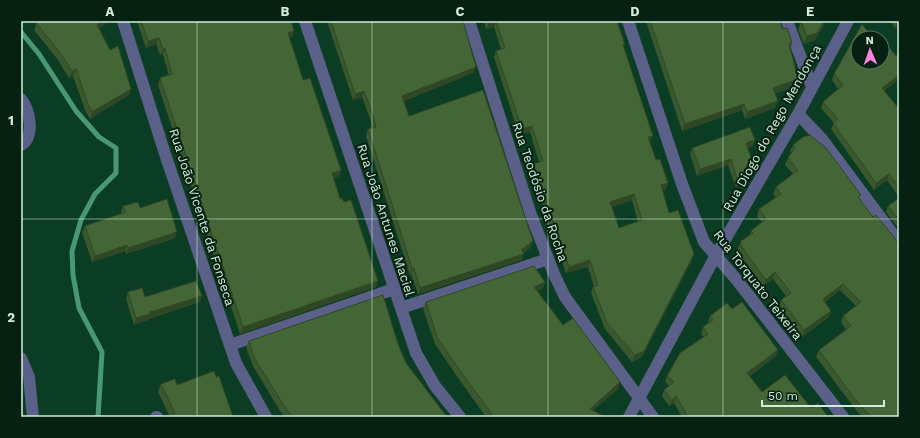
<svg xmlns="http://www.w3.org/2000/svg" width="920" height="438" font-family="'Work Sans',sans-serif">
	<rect width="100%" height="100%" fill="#0b3c24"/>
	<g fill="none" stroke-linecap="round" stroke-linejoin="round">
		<path stroke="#499873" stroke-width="5" d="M21 32 39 54 76 111 99 137 116 148V173L95 194 81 220 72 251 73 275 79 308 102 352 98 417"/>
		<path stroke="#5a6087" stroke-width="12" d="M123 21 165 154 236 363 266 417
			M305 21 416 353 435 386 460 417
			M469 21 531 215 554 274 565 297 653 417
			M628 21 682 184 704 242 736 279 843 417
			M787 21 812 87
			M21 99C30 110 35 137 21 145
			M798 114 822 139 899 242
			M401 308 548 259
			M230 345 394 289
			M21 358 29 377 33 417
			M156 417H157
			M629 417 716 255 798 114 848 21"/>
	</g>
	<path fill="#3a582e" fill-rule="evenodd" d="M36 21H107L106 24 99 28 110 50 131 89 129 95 90 119 85 110 73 76 69 78 58 60 34 30 37 23Z
		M137 21H291L294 31 292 37 289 38 303 80 341 170 339 176 334 178 340 199 376 287 240 334 158 85 160 78 169 76 163 55H160L156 44 146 48Z
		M327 21H465L464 25 476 67 473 73 404 101 409 116 531 247 524 253 522 260 418 294 411 274 410 275 366 136 368 129 372 128 371 121 362 97 353 100Z
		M484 21H617L624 48 650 142 656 160 668 183 666 189 662 191 669 213 692 260 642 357 632 362 605 329 591 293 593 287H594L588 267 566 273 531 171 533 164 539 162 530 132 519 135 494 57 496 51 501 49 494 27 486 29ZM632 200 638 222 619 228 612 207Z
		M646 21H780L782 29 792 42 790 48 798 79 796 86 775 94V108L745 119 742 110 682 131Z
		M806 21H826L815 40 804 44 798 30 801 22Z
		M890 21H899L895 28Z
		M834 74 899 79 884 91 899 109V197L887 180 874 190 831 129 834 123 821 108 823 102 838 89 832 80Z
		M793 145 860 199 873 217 898 242 899 417H862L852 405 816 357 819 350 846 330 841 322 843 316 856 306 840 290 825 302 831 311 829 317 802 337 779 306 781 300 786 296 773 279 763 286 738 253V248L741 241 750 235 751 231 762 222 757 216 759 209 776 197 773 194 776 187 793 174 785 165 788 158 792 153 790 151Z
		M753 146 748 148 749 164 736 188 728 165 697 176 690 154 692 148Z
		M899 198V229L886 212 888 206Z
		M123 206 140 208 175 238 126 254 125 251 92 262 82 232 85 226 122 214 121 212Z
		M545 282 543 288 537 291 563 325 618 389 593 410 605 417H486L456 375 435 344 423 309 426 302Z
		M128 292 145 297 202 296 199 302 149 319 148 320 134 325 126 299Z
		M732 309 776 356 750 376 762 392 811 408 828 417H682L674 403 669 406 662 396 664 390 669 386 665 382 667 376 704 337 701 334 703 327 709 323 708 322 710 316Z
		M249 341 398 344 406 363 447 417H285L280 411 253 366 246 347Z
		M161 384 177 385 233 417H170L158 392Z"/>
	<path fill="#304726" d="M103 21H107L106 24 95 31 97 25Z
		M495 21H496L494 27 486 29 489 23Z
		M824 21H826L815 40 804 44 807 36Z
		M899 21V26L895 28 897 22Z
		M294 31 292 37 285 39 288 33Z
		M159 38 156 44 146 48 148 41Z
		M792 42 790 49 789 44Z
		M165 48 163 55H160L163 49Z
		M476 67 473 73 399 103 402 96Z
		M76 69 73 76 69 78 72 71Z
		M899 75V79L880 94 882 88Z
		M798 79 796 86 771 95 773 88Z
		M131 89 129 95 90 119 92 112Z
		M364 91 362 97 353 100 355 94Z
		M778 101 775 108 745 119 747 112Z
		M744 104 742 110 682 131 685 124Z
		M532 126 530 132 519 135 522 129Z
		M653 136 650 142 646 143 648 137Z
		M755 140 753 146 744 149 746 143Z
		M751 158 749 164 736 188 738 182Z
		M731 159 728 165 697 176 700 169Z
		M341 170 339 176 330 179 332 173Z
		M889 174 887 180 874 190 876 183Z
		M668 183 666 189 658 192 661 185Z
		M634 194 632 200 608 208 610 202Z
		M177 232 175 238 126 254 128 248Z
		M533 241 531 247 523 254H524L522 260 418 294 420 288 521 250Z
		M127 245 125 251 92 262 95 256Z
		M694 254 692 260 642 357 632 362 635 355Z
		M590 260 588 267 566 273 569 267Z
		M412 268H414L411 274 410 275Z
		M775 272 773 279 763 286 766 280Z
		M378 281 376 287 240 334 243 327Z
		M545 282 543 288 531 294 534 287Z
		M843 284 840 290 820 305 823 299Z
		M202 296 199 302 149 319 148 320 134 325 136 318 150 312Z
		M831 311 829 317 802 337 804 330Z
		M778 350 776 356 745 379 747 373Z
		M620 382 618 389 588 415 590 409Z
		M676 396 674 403 669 406 672 400Z"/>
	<path fill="#446636" stroke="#304726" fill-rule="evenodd" d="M39 21H103L97 25 110 50 118 46 131 89 92 112 88 104 76 69 72 71 61 54 36 23Z
		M141 21H291L294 31 288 33 303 80 310 78 341 170 332 173 340 199 342 198 344 202 351 200 378 281 243 327 160 78 172 74 165 48 163 49 159 38 148 41Z
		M331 21H464H463L476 67 402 96 409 116 483 90 533 241 521 250 524 254 420 288 414 268H412L368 129 376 127 373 115 364 91 355 94Z
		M488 21H495L489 23Z
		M496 21H617L625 45H623L653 136 648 137 656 160 660 159 668 183 661 185 669 213 678 210 694 254 644 351 635 355 607 323 593 287 598 285 590 260 569 267 533 164 543 161 532 126 522 129 496 51 505 48ZM634 194 642 220 619 228 610 202Z
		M650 21H780L782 29 787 28 792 42 789 44 798 79 773 88 778 101 747 112 744 104 685 124Z
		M806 21H824L817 33 807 36 801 22Z
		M862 24 872 37 878 33 882 38H858V62H882V38L896 56 899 53V75L882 88 899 109V187L889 174 876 183 833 123 838 119 823 102 843 85 834 74Z
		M750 127 755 140 746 143 751 158 738 182 731 159 700 169 692 148Z
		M810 135 826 148 861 195 858 197 873 217 876 215 898 242H899V417H872L871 415 870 416 854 398 819 350 851 326 843 316 861 302 843 284 823 299 831 311 804 330 781 300 791 293 775 272 766 280 741 246V241L753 233 751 231 766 219 759 209 781 194 776 187 798 170 788 158 795 147 793 145 803 137Z
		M899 198V220L888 206Z
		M167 199 177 232 128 248 127 245 95 256 85 226 126 212 123 206 138 202 140 208Z
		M534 266 545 282 534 287 563 325 573 318 620 382 590 409 605 417H494L458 368 437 337 426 302Z
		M196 281 202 296 150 312V314L136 318 128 292 142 288 145 297Z
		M383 295 398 344 406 363 447 417H292L283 404 255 359 249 341Z
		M742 302 778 350 747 373 762 392 785 375 811 408 818 403 828 417H688L676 396 672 400 664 390 674 382 667 376 680 353 708 334 703 327 713 320 710 316 727 303 732 309Z
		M214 371 216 377 219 376 233 417H174L173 414 175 413 161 384 175 379 177 385Z"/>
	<path fill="none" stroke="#d0efdb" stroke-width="1" stroke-opacity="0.55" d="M197 21V417M372 21V417M548 21V417M723 21V417M21 219H899"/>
	<g text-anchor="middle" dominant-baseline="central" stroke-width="4" stroke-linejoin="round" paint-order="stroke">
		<g font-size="13" fill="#d0efdb" stroke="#062012">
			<text transform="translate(772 128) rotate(-61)">Rua Diogo do Rego Mendonça</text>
			<text transform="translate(540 192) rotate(71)">Rua Teodósio da Rocha</text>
			<text transform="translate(202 217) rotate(72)">Rua João Vicente da Fonseca</text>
			<text transform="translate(386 220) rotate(72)">Rua João Antunes Maciel</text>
			<text transform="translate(758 285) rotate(52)">Rua Torquato Teixeira</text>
		</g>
	</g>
	<rect width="920" height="438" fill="none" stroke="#062012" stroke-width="44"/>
	<g transform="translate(870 50) rotate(358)"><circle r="19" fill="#062012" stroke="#577362"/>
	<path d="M0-3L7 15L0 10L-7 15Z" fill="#fe86e0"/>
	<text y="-6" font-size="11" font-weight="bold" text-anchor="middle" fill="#d0efdb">N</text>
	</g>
	<path d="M762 400v6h122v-6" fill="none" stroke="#d0efdb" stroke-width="2"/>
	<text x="768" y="400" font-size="12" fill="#d0efdb" stroke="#062012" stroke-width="3" paint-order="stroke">50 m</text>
	<rect x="22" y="22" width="876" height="394" fill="none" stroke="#d0efdb" stroke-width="1.5"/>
	<g font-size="13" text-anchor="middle" font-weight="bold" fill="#d0efdb">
		<text x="110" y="16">A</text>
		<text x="285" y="16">B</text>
		<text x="460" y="16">C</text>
		<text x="635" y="16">D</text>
		<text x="810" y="16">E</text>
		<text x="11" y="125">1</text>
		<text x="11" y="322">2</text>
	</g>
</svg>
